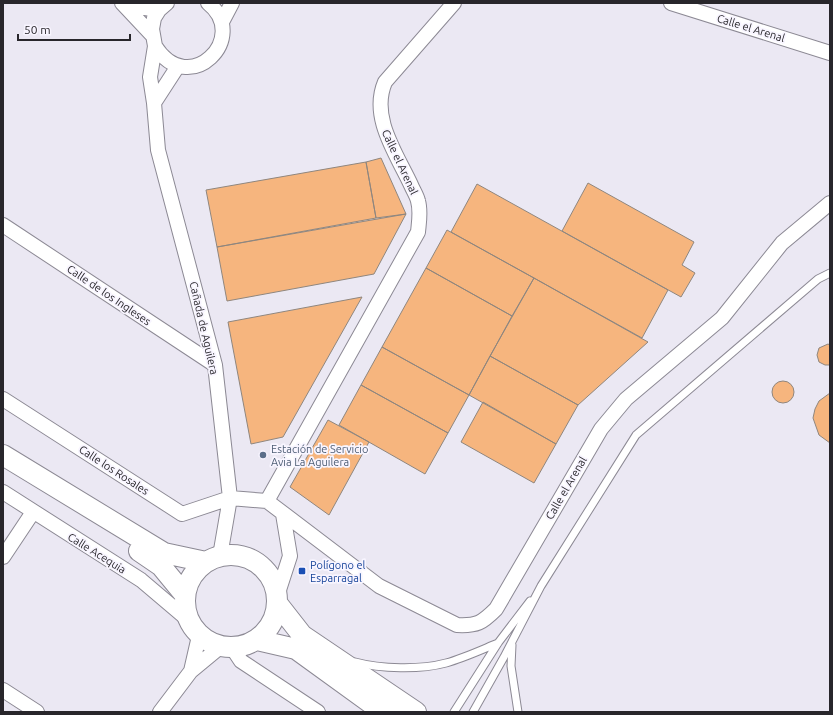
<svg xmlns="http://www.w3.org/2000/svg" width="833" height="715" font-family="Ubuntu,sans-serif">
	<rect width="100%" height="100%" fill="#ebe8f3"/>
	<path fill="#f6b57e" stroke="#8f867e" d="M381 158 406 214 376 218 366 162Z
		M366 162 376 218 217 247 206 190Z
		M588 183 694 242 682 265 695 273 681 297 562 231Z
		M477 184 668 290 642 338 451 232Z
		M406 214 374 274 227 301 217 247Z
		M447 230 534 278 512 316 426 268Z
		M426 268 512 316 469 395 382 347Z
		M534 278 648 342 578 405 490 356Z
		M362 297 283 437 251 444 228 322Z
		M828 344 830 345V365H825L819 362 817 355 819 348Z
		M382 347 469 395 448 433 361 385Z
		M490 356 578 405 556 444 469 395Z
		M772 392a11 11 0 1 1 22 0a11 11 0 1 1-22 0Z
		M361 385 448 433 425 474 339 425Z
		M830 393V443L819 435 813 418 815 409 819 401Z
		M483 402 556 444 534 483 461 442Z
		M328 420 369 442 329 515 290 487Z"/>
	<g fill="none" stroke-linecap="round" stroke-linejoin="round">
		<defs>
			<path id="service" d="M512 645 511 666 518 712
				M355 662C381 669 420 670 446 663 464 658 481 650 498 643
				M384 704 396 712
				M454 712 498 643 530 601
				M473 712 504 657 541 586 636 435 818 279 830 273"/>
			<path id="minor" d="M122 3 153 36
				M167 3 159 10 154 18 152 29 155 46 150 77 154 103 158 150 215 365 230 498 220 556
				M671 3 830 53
				M124 5 159 10
				M222 22 232 3
				M155 46C189 100 251 37 208 3
				M154 103 178 66
				M3 225 215 365
				M3 399 182 514 230 498 267 501 379 586 457 625C477 626 482 623 496 609L601 429 626 399 722 318 782 243 830 203
				M3 492 141 580 187 619
				M267 501 418 232C419 222 421 211 418 201 417 196 413 190 411 185 396 153 370 117 385 82L454 3
				M3 557 33 512
				M277 596 290 556 283 514
				M233 649 241 661 318 712
				M191 671 199 636
				M3 690 37 712
				M160 712 191 671 220 647"/>
			<path id="secondary" d="M3 455 164 553 206 562
				M139 551 161 566 184 594
				M185 601a46 46 0 1 1 92 0a46 46 0 1 1-92 0Z
				M277 603 302 635 416 712
				M257 640 296 649 383 712"/>
		</defs>
		<use href="#service" stroke="#8c8994" stroke-width="9"/>
		<use href="#minor" stroke="#8c8994" stroke-width="16"/>
		<use href="#secondary" stroke="#8c8994" stroke-width="22"/>
		<use href="#service" stroke="#fff" stroke-width="7"/>
		<use href="#minor" stroke="#fff" stroke-width="14"/>
		<use href="#secondary" stroke="#fff" stroke-width="20"/>
	</g>
	<circle fill="#5c6f8a" stroke="#f8f5ff" stroke-width="1.5" cx="263" cy="455" r="4"/>
	<rect fill="#1a4fb4" stroke="#f8f5ff" stroke-width="1.5" x="298" y="567" width="8" height="8" rx="2"/>
	<g text-anchor="middle" dominant-baseline="central" stroke-width="3.5" stroke-linejoin="round" paint-order="stroke">
		<g font-size="11" fill="#28262b" stroke="#f8f5ff">
			<text transform="translate(751 28) rotate(17)">Calle el Arenal</text>
			<text transform="translate(400 162) rotate(65)">Calle el Arenal</text>
			<text transform="translate(109 295) rotate(34)">Calle de los Ingleses</text>
			<text transform="translate(204 328) rotate(77)">Cañada de Aguilera</text>
			<text transform="translate(114 470) rotate(33)">Calle los Rosales</text>
			<text transform="translate(566 488) rotate(-60)">Calle el Arenal</text>
			<text transform="translate(97 553) rotate(32)">Calle Acequia</text>
		</g>
		<g font-size="11" fill="#4e5e75" stroke="#f8f5ff" text-anchor="start">
			<text x="271" y="449">Estación de Servicio<tspan x="271" dy="13">Avia La Aguilera</tspan></text>
		</g>
		<g font-size="11" fill="#164399" stroke="#f8f5ff" text-anchor="start">
			<text x="310" y="565">Polígono el<tspan x="310" dy="13">Esparragal</tspan></text>
		</g>
	</g>
	<rect width="833" height="715" fill="none" stroke="#28262b" stroke-width="8"/>
	<path d="M18 34v6h112v-6" fill="none" stroke="#28262b" stroke-width="2"/>
	<text x="24" y="34" font-size="12" fill="#28262b" stroke="#f8f5ff" stroke-width="3" paint-order="stroke">50 m</text>
</svg>
